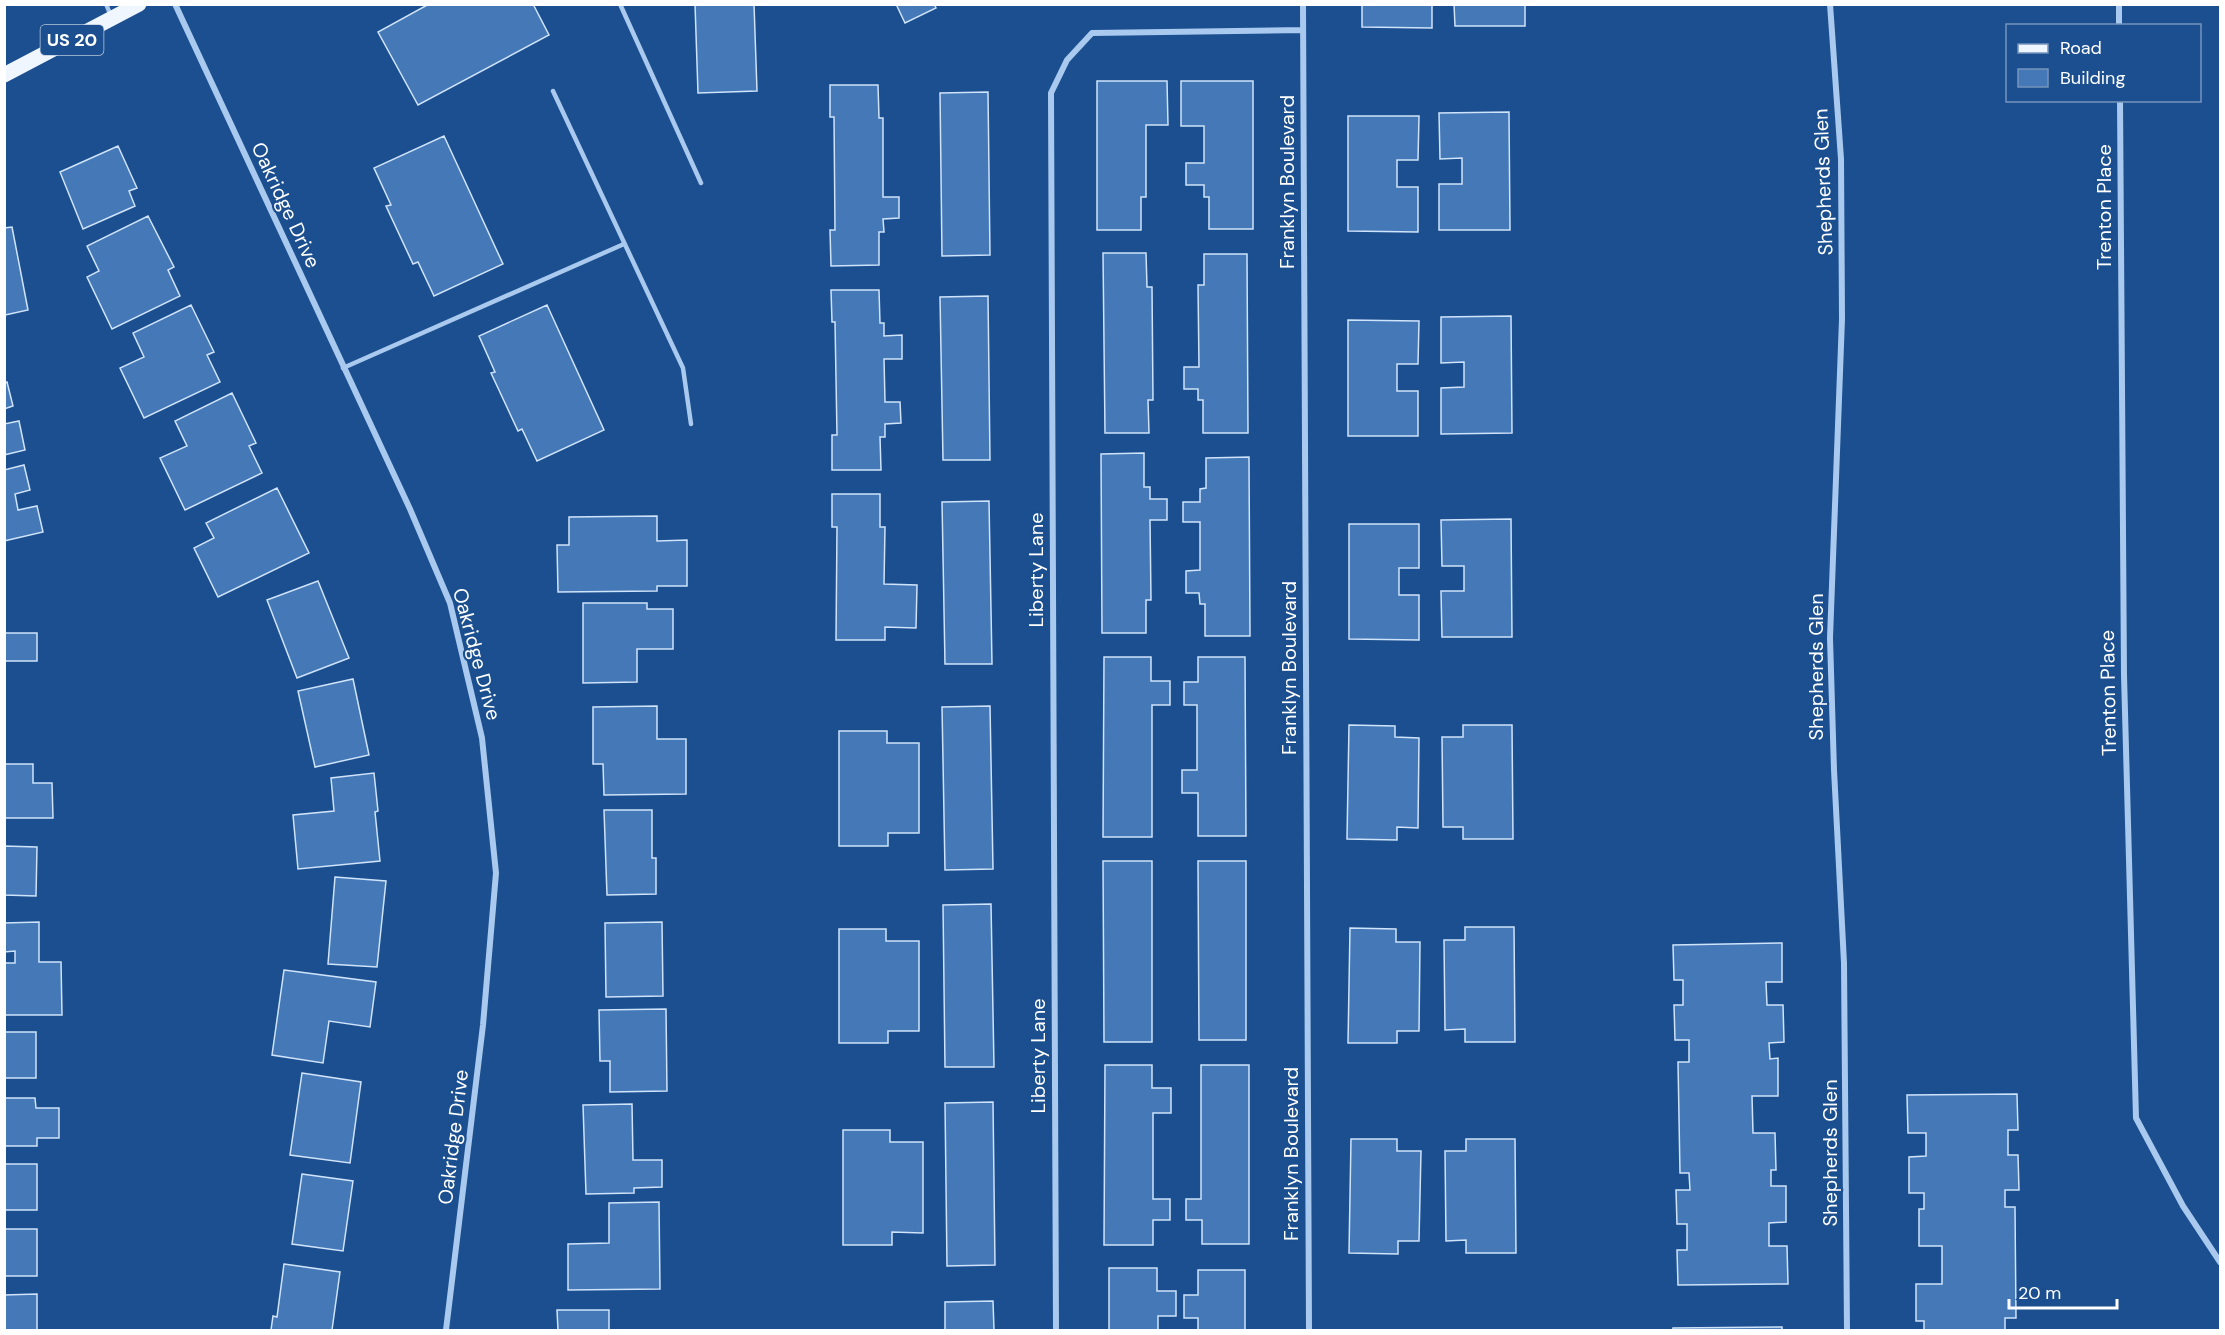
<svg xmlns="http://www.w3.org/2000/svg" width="2225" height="1335" font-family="'DM Sans',sans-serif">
	<rect width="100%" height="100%" fill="#1b4f8f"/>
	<path fill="#4478b7" stroke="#cfe3fa" stroke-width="1.5" d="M429 4H533L549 35 418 105 378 32Z
		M695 4H754L757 91 698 93Z
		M896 4H934L936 8 905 23Z
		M1362 4H1432V28L1362 27Z
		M1454 4H1525V26H1455Z
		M1097 81H1167L1168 125H1146V197H1141V230H1097Z
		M1181 81H1253V229H1209V197H1204V185H1186V163H1204V126H1181Z
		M830 85H878L879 118H883V197H899V218L883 219 884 232H879V265L831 266 830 230H835L834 117H830Z
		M988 92 990 255 942 256 940 93Z
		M1509 112 1510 230H1439V184H1462V158L1440 159 1439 113Z
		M1348 116H1419L1418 160H1397V187H1418V232L1348 231Z
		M444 136 503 264 434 296 418 262 413 264 386 206 391 205 374 168Z
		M118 146 137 188 129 191 135 206 83 229 60 172Z
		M148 216 174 267 168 270 180 296 112 329 87 277 99 271 87 246Z
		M12 227 28 310 5 315 4 228Z
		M1103 253H1146L1147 287H1152L1153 400H1148L1149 433H1105Z
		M1204 254H1247L1248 433H1203V400H1198V389H1184V367H1199L1198 285H1204Z
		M831 290H879L880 323H884V336L902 335V359H884L885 402H900L901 423 885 424V437H880L881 470H832V435H837L835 322H832Z
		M988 296 990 460H943L940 297Z
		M191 305 214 352 207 355 220 382 144 418 120 368 144 357 133 333Z
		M547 305 604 430 537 461 522 429 518 431 491 373 495 372 479 336Z
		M1511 316 1512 433 1441 434V388L1464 387V362L1441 363V317Z
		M1348 320 1419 321 1418 364H1397V391H1418V436H1348Z
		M7 382 13 406 4 409V383Z
		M232 393 256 443 249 446 262 473 185 510 160 458 187 446 175 421Z
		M19 421 25 450 4 455V424Z
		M1144 453V487H1150V499H1167V520H1150L1151 600H1146V633H1102L1101 454Z
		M1249 457 1250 636H1205V604H1200L1199 593H1186V571L1200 570V522H1183V502H1200V489L1206 488V458Z
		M24 465 30 490 15 494 18 510 37 506 43 532 4 541V470Z
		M277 488 309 553 218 597 194 548 214 538 206 523Z
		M832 494H880V527H885L884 584 917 585 916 628 885 627V640H836L837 527H832Z
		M989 501 992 664H945L942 502Z
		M657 516V541L687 540V586H657V591L558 592 557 545H569V517Z
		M1511 519 1512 637H1442L1441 591H1464V566H1442L1441 520Z
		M1349 524H1419V568H1399V595H1419V640L1349 639Z
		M318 581 349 658 297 678 267 600Z
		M583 603H647V609H673V649H637V682L583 683Z
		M4 633H37V661H4Z
		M1104 657H1151V681H1170V705H1152V837H1103Z
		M1198 657H1245L1246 836H1198V793H1182V770H1197V705H1184V682H1198Z
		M353 679 369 755 315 767 298 691Z
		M657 706V739H686V794L604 795 603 764H593V707Z
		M990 706 993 869 945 870 942 707Z
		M1349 725 1395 726V737L1419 738 1418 828 1397 827V840L1347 839Z
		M1463 725H1512L1513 839H1463V827H1443L1442 737H1463Z
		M839 731H887V743H919V833H888V846H839Z
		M4 764H33V783H52L53 818H4Z
		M374 773 378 811 375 812 380 861 298 869 293 815 334 811 331 778Z
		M604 810H652V858H656V894L607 895Z
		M4 846 37 847 36 896 4 895Z
		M1103 861H1152V1042H1104Z
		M1198 861H1246V1040H1199Z
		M335 877 386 881 377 967 328 964Z
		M991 904 994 1067H945L943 905Z
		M39 922V962H61L62 1015H4V963H15V951L4 952V923Z
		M662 922 663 996 606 997 605 923Z
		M1465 927H1514L1515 1042H1465V1029L1445 1030 1444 940H1465Z
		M1350 928 1396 929V942H1420L1419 1031H1397V1043H1348Z
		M839 929H886V941H919V1031H888V1043H839Z
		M1782 943V982H1766L1767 1005H1783L1784 1042 1769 1043 1770 1059 1778 1058V1096H1752L1753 1133H1775L1776 1170H1771V1186H1786V1222L1769 1223V1246H1787L1788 1284 1678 1285 1677 1250H1687V1224H1677L1676 1190H1690L1689 1173H1680L1678 1062H1689V1040H1675L1674 1005H1683V980H1674L1673 945Z
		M284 970 376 982 370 1027 329 1021 323 1063 272 1055Z
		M666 1009 667 1091 610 1092V1061H600L599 1010Z
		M4 1032H36V1078H4Z
		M1105 1065H1152V1088H1171V1113H1153V1199H1170V1220H1153V1245H1104Z
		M1201 1065H1249V1244H1202V1220H1186V1199H1201Z
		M302 1073 361 1082 350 1163 290 1155Z
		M2017 1094 2018 1130H2008V1155H2018L2019 1190H2005V1207H2015L2016 1318H2005V1330H1924V1321H1916V1284H1942V1246H1919V1209H1924V1193H1909V1157L1926 1156V1133H1908L1907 1095Z
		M4 1098H35L36 1108H59V1138H37V1146H4Z
		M993 1102 995 1265 947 1266 945 1103Z
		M632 1104 633 1160H662V1187L634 1188V1193L586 1194 583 1105Z
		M843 1130H890V1142H923V1233L892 1232V1245H843Z
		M1351 1139H1397V1151H1421L1419 1241H1398V1254L1349 1253Z
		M1466 1139H1515L1516 1253H1466V1240L1446 1241 1445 1151H1466Z
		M4 1164H37V1210H4Z
		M302 1174 353 1181 343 1251 292 1244Z
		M659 1202 660 1289 568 1290V1244L609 1243V1203Z
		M4 1229H37V1276H4Z
		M284 1264 340 1272 332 1330H271L273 1316 277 1317Z
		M1109 1268H1157V1291H1176V1316H1158V1330H1109Z
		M1198 1270H1245V1330H1198V1318H1184V1295H1198Z
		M37 1294V1330H4V1295Z
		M993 1301 994 1330H945V1302Z
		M557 1310H609V1330H558Z
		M1782 1327V1330H1673V1328Z"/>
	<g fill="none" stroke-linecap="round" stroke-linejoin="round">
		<path stroke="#a9c9ee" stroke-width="4.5" d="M106 4 111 16
			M620 4 701 183
			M553 91 683 368 691 424
			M343 368 624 244"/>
		<path stroke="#a9c9ee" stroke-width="6" d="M175 4 410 509 450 603 482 738 496 873 483 1025 446 1330
			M1303 4 1309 1330
			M1830 4 1841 159 1842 319 1830 638 1834 770 1844 963 1847 1330
			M2119 4V26
			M2120 100 2124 675 2136 1118 2183 1206 2220 1262
			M1056 1330 1051 93 1067 60 1092 33 1303 30"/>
		<path stroke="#f0f6ff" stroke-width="15" d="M4 75 139 4"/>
	</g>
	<g text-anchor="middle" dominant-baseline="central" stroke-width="4.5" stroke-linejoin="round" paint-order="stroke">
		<rect fill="#1b4f8f" stroke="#bbcadd" stroke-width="1.5" x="40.5" y="25" width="63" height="30" rx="4.5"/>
		<g font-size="18" font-weight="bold" fill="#fff">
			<text x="72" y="40">US 20</text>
		</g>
		<g font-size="20" fill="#fff" stroke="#1b4f8f">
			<text transform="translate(1287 182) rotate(-90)">Franklyn Boulevard</text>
			<text transform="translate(1823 182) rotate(-92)">Shepherds Glen</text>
			<text transform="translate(286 205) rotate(65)">Oakridge Drive</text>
			<text transform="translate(2104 207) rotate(-90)">Trenton Place</text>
			<text transform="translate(1036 570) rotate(-90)">Liberty Lane</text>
			<text transform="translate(477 654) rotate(75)">Oakridge Drive</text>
			<text transform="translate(1816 667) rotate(-90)">Shepherds Glen</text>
			<text transform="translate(1289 668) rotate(-90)">Franklyn Boulevard</text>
			<text transform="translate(2108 693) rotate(-91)">Trenton Place</text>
			<text transform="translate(1038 1056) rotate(-90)">Liberty Lane</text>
			<text transform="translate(453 1137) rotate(-83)">Oakridge Drive</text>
			<text transform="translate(1830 1153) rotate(-90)">Shepherds Glen</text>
			<text transform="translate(1291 1154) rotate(-90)">Franklyn Boulevard</text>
		</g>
	</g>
	<rect width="2225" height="1335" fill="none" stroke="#ffffff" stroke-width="12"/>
	<rect x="2006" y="24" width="195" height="78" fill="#1b4f8f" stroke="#7695bc" stroke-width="1.5"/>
	<rect x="2018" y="44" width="30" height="9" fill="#f0f6ff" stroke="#7695bc" stroke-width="1.5"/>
	<text x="2060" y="54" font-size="18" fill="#ffffff">Road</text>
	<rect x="2018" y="69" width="30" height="18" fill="#4478b7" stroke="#7695bc" stroke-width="1.5"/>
	<text x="2060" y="84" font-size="18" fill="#ffffff">Building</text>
	<path d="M2009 1299v9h108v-9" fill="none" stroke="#ffffff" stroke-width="3"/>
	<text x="2018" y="1299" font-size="18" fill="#ffffff" stroke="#1b4f8f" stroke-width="4.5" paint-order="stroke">20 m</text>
</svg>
